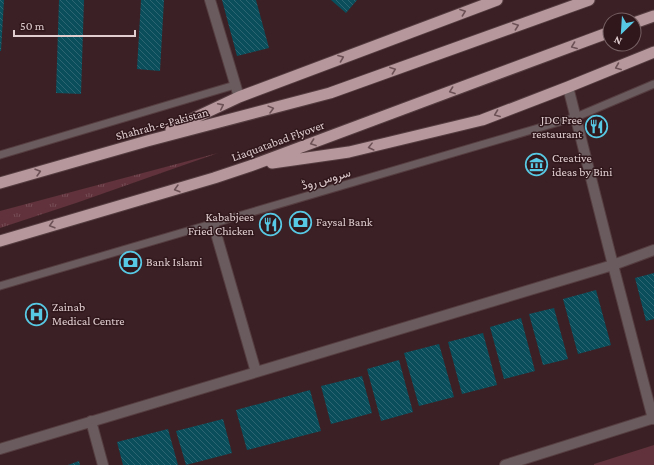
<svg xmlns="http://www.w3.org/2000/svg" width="654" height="465" font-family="'Crimson Pro',Vazirmatn,serif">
	<defs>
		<pattern id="park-tufts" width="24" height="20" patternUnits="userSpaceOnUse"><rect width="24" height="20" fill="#61323b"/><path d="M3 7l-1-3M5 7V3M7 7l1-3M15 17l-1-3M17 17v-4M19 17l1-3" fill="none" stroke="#774e56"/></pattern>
		<pattern id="building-back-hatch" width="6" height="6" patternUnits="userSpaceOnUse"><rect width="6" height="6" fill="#0a4d5b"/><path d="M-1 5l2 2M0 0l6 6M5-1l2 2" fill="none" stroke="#2d6572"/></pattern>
	</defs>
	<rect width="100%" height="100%" fill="#3b2125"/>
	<path fill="#61323b" d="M654 445V465H594V464Z"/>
	<path fill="url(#park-tufts)" d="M218 153 76 203 0 228V211Z"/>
	<path fill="url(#building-back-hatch)" d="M0 0H4L1 51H0Z
		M59 0H84L81 94 56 93Z
		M141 0H164L160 71 137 69Z
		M222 0H256L269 48 237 56Z
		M331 0H357L346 13Z
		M654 273V319L646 321 635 278Z
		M596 290 611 345 578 354 563 299Z
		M554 308 568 359 543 365 529 314Z
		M521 318 535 371 504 379 490 327Z
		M483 333 497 385 462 394 448 342Z
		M439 344 454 397 419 406 404 353Z
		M399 360 413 412 381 421 367 369Z
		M362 376 372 413 331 424 321 386Z
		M310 390 321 431 247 450 236 410Z
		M223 419 232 453 186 465 176 431Z
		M168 429 178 465H123L117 442Z
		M79 461 80 465H68Z"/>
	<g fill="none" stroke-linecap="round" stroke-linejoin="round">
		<defs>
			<path id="service" d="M0 155 235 85
				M0 286 576 117 654 84"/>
			<path id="minor" d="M210 0 239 97
				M568 87 613 265 653 419
				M213 223 256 372
				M91 421 103 465
				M0 449 613 265 654 250
				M505 465 654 418"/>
			<path id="trunk" d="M634 23 654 16
				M171 129 239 97 497 0
				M272 163 349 152 482 120 568 87 654 52
				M0 183 147 141 330 93 589 0
				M0 241 214 178 250 166 610 32"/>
		</defs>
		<use href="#service" stroke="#553d41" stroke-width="9"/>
		<use href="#minor" stroke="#553d41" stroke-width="12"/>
		<use href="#trunk" stroke="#553d41" stroke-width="13"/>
		<use href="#service" stroke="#6a5c5e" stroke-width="7"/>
		<use href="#minor" stroke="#6a5c5e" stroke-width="10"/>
		<use href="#trunk" stroke="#b6989c" stroke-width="11"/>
	</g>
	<defs><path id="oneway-chevron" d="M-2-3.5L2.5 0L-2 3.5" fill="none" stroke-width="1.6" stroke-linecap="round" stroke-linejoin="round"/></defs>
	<g stroke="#6c5156">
		<use href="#oneway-chevron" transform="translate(463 12) rotate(-20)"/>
		<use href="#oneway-chevron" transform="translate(516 26) rotate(-20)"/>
		<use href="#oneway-chevron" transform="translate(574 46) rotate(159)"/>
		<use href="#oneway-chevron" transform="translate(341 58) rotate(-21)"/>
		<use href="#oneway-chevron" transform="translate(618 67) rotate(158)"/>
		<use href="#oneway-chevron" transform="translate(393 70) rotate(-20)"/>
		<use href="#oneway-chevron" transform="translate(452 91) rotate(160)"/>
		<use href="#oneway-chevron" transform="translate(221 106) rotate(-26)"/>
		<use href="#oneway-chevron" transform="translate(271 109) rotate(-15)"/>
		<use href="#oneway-chevron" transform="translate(497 114) rotate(159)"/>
		<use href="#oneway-chevron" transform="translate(313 143) rotate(160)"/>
		<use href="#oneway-chevron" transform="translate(371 147) rotate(166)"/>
		<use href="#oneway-chevron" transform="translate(38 172) rotate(-16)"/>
		<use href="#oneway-chevron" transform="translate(177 189) rotate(164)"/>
		<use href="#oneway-chevron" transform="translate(52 225) rotate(164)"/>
	</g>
	<defs>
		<symbol id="restaurant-ring" viewBox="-11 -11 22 22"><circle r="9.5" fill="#30171c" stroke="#58c9e4" stroke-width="1.5"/><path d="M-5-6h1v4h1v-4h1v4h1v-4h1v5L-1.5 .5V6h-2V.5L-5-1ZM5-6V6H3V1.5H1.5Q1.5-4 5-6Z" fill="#58c9e4"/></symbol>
		<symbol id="museum-ring" viewBox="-11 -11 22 22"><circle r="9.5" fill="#30171c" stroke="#58c9e4" stroke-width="1.5"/><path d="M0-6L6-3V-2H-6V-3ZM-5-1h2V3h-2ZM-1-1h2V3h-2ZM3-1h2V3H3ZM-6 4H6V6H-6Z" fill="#58c9e4"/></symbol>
		<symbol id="bank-ring" viewBox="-11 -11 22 22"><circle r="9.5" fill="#30171c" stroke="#58c9e4" stroke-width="1.5"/><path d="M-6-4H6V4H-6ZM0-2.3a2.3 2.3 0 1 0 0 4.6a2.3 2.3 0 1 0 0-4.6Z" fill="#58c9e4"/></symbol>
		<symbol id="hospital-ring" viewBox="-11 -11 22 22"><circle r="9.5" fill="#30171c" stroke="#58c9e4" stroke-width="1.5"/><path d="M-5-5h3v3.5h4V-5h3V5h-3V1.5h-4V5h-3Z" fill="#58c9e4"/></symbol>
	</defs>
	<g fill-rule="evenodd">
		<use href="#restaurant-ring" x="584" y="114" width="25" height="25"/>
		<use href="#museum-ring" x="524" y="152" width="25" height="25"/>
		<use href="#bank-ring" x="288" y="210" width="25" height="25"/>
		<use href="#restaurant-ring" x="258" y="212" width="25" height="25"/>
		<use href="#bank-ring" x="118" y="250" width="25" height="25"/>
		<use href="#hospital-ring" x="24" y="302" width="25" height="25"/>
	</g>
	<g text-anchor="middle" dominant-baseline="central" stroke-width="3" stroke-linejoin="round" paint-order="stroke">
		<g font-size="12" fill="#e0ced1" stroke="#30171c" text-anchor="start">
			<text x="582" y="120" text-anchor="end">JDC Free<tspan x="582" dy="14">restaurant</tspan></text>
			<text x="552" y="158">Creative<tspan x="552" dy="14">ideas by Bini</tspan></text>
			<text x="254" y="217" text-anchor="end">Kababjees<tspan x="254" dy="14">Fried Chicken</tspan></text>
			<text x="316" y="222">Faysal Bank</text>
			<text x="146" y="262">Bank Islami</text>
			<text x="52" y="307">Zainab<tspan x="52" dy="14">Medical Centre</tspan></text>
		</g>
		<g font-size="12" fill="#e0ced1" stroke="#30171c">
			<text transform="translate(162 124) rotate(-15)">Shahrah-e-Pakistan</text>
			<text transform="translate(278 141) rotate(-20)">Liaquatabad Flyover</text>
			<text transform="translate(326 179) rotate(-16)">سروس روڈ</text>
		</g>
	</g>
	<g transform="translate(622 32) rotate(205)"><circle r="19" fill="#30171c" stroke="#766064"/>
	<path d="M0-3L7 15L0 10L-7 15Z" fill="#58c9e4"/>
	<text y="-6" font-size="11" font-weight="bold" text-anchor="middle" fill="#e0ced1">N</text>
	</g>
	<path d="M14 30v6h121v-6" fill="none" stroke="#e0ced1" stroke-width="2"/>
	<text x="20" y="30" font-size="12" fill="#e0ced1" stroke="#30171c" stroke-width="3" paint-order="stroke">50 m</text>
</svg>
